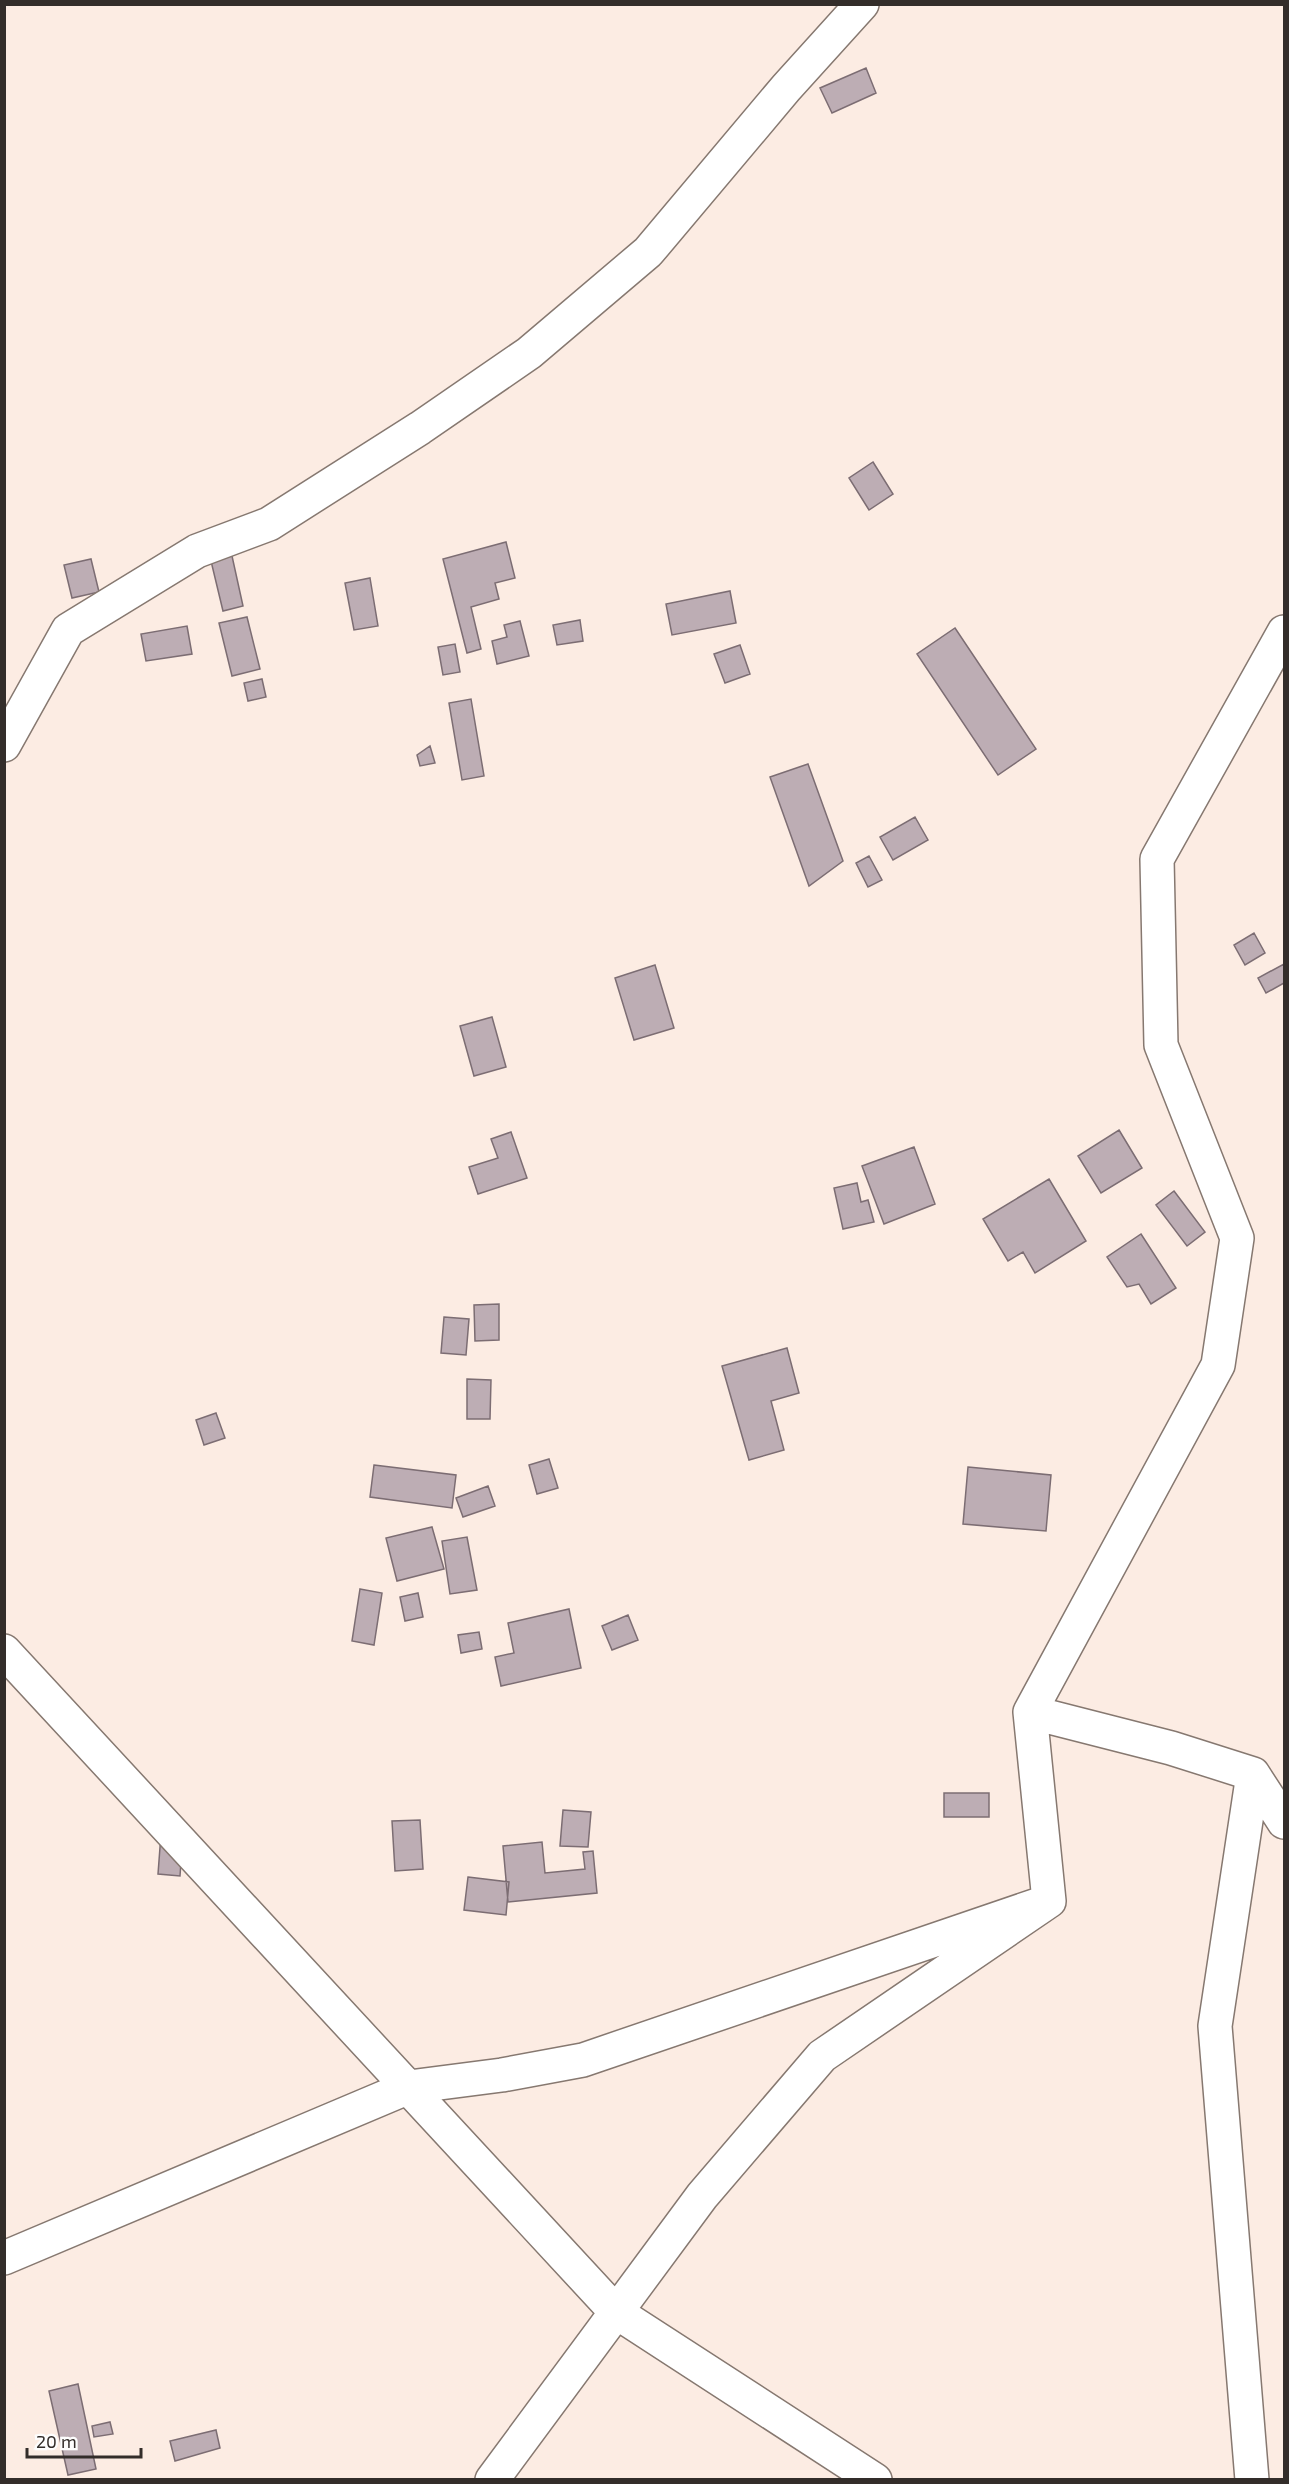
<svg xmlns="http://www.w3.org/2000/svg" width="1289" height="2484" font-family="'Exo 2',sans-serif">
	<rect width="100%" height="100%" fill="#fcece3"/>
	<path fill="#bdadb4" stroke="#7c6d73" stroke-width="1.5" d="M866 68 876 93 832 113 820 88Z
		M873 462 893 494 869 510 849 478Z
		M506 542 515 578 495 583 499 599 471 607 481 649 467 653 443 559Z
		M232 556 243 606 223 611 211 561Z
		M91 559 99 592 72 598 64 565Z
		M370 578 378 626 354 630 345 583Z
		M730 591 736 623 672 635 666 604Z
		M247 617 260 669 232 676 219 623Z
		M580 620 583 641 557 645 553 625Z
		M520 621 529 656 497 664 492 641 507 637 504 625Z
		M187 626 192 654 146 661 141 634Z
		M955 628 1036 749 998 775 917 654Z
		M455 644 460 672 443 675 438 647Z
		M740 645 750 674 725 683 714 654Z
		M262 679 266 697 248 701 244 683Z
		M471 699 484 776 462 780 449 703Z
		M430 746 435 763 420 766 417 755Z
		M808 764 843 861 809 886 770 777Z
		M915 817 928 840 893 860 880 837Z
		M869 856 882 880 868 887 856 863Z
		M1254 933 1265 953 1245 965 1234 945Z
		M1284 964V983L1266 993 1258 978Z
		M655 965 674 1028 634 1040 615 978Z
		M492 1017 506 1067 474 1076 460 1026Z
		M1119 1130 1142 1168 1101 1193 1078 1156Z
		M511 1132 527 1178 478 1194 469 1167 498 1158 491 1139Z
		M914 1147 935 1204 884 1224 862 1166Z
		M1049 1179 1086 1241 1035 1273 1023 1252 1008 1261 983 1219Z
		M857 1183 861 1202 868 1200 874 1222 843 1229 834 1188Z
		M1174 1191 1205 1232 1187 1246 1156 1205Z
		M1141 1234 1176 1288 1151 1304 1139 1284 1127 1287 1107 1257Z
		M499 1304V1340L475 1341 474 1305Z
		M444 1317 469 1319 466 1355 441 1353Z
		M787 1348 799 1393 771 1401 784 1450 749 1460 722 1366Z
		M467 1379 491 1380 490 1419H467Z
		M216 1413 225 1438 204 1445 196 1420Z
		M549 1459 558 1488 537 1494 529 1465Z
		M374 1465 456 1475 452 1508 370 1497Z
		M968 1467 1051 1475 1046 1531 963 1524Z
		M488 1486 495 1506 463 1517 456 1498Z
		M432 1527 444 1569 397 1581 386 1538Z
		M467 1537 477 1590 450 1594 442 1541Z
		M360 1589 382 1593 374 1645 352 1641Z
		M418 1593 423 1617 405 1621 400 1597Z
		M569 1609 581 1668 501 1686 495 1657 514 1653 508 1623Z
		M628 1615 638 1640 612 1650 602 1626Z
		M479 1632 482 1649 461 1653 458 1635Z
		M944 1793H989V1817H944Z
		M563 1810 591 1812 588 1847 560 1846Z
		M420 1820 423 1869 395 1871 392 1821Z
		M161 1834 182 1847 180 1876 158 1874Z
		M542 1842 545 1873 585 1869 583 1852 593 1851 597 1893 508 1902 503 1846Z
		M468 1877 509 1882 506 1915 464 1910Z
		M78 2384 96 2469 68 2475 49 2391Z
		M110 2422 113 2434 94 2437 92 2426Z
		M216 2430 220 2448 175 2461 170 2441Z"/>
	<g fill="none" stroke-linecap="round" stroke-linejoin="round">
		<defs>
			<path id="street" d="M1284 632 1157 859 1161 1045 1237 1238 1218 1365 1030 1712 1171 1748 1253 1774 1284 1822
				M4 745 68 630 197 551 269 524 420 428 529 353 648 252 786 88 862 4
				M4 1651 616 2312 875 2480
				M4 2258 409 2087 502 2075 583 2060 1049 1901
				M492 2480 702 2196 822 2056 1049 1901 1030 1712
				M1252 2480 1215 2026 1253 1774"/>
		</defs>
		<use href="#street" stroke="#867870" stroke-width="36"/>
		<use href="#street" stroke="#fff" stroke-width="33"/>
	</g>
	<rect width="1289" height="2484" fill="none" stroke="#332d2a" stroke-width="12"/>
	<path d="M27 2448v9h114v-9" fill="none" stroke="#332d2a" stroke-width="3"/>
	<text x="36" y="2448" font-size="18" fill="#332d2a" stroke="#fdfdfd" stroke-width="4.5" paint-order="stroke">20 m</text>
</svg>
